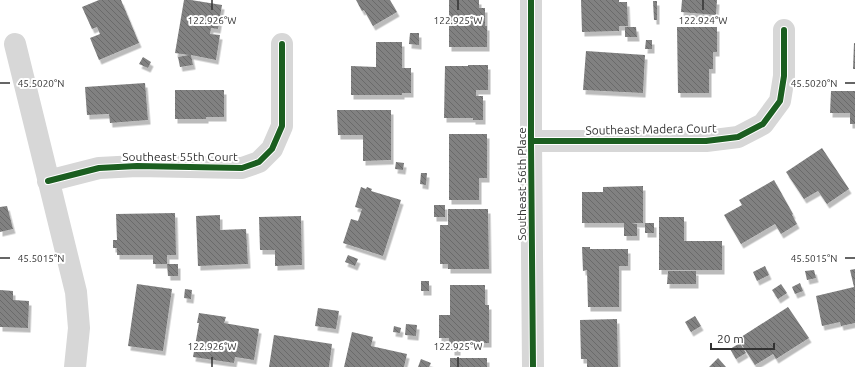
<svg xmlns="http://www.w3.org/2000/svg" width="855" height="367" font-family="Ubuntu,sans-serif">
	<defs>
		<pattern id="building-back-hatch" width="6" height="6" patternUnits="userSpaceOnUse"><rect width="6" height="6" fill="#818181"/><path d="M-1 5l2 2M0 0l6 6M5-1l2 2" fill="none" stroke="#6a6a6a"/></pattern>
		<filter id="shadow"><feDropShadow dx="2.5" dy="4.5" stdDeviation="0" flood-color="#0004"/></filter>
	</defs>
	<rect width="100%" height="100%" fill="#fff"/>
	<path fill="url(#building-back-hatch)" filter="url(#shadow)" d="M99 0H121L139 43 99 60 90 38 100 34 97 27 92 29 82 7Z
		M184 0H191L222 5 218 29 211 28 210 34 220 35 216 60 191 55 193 65 180 67 178 57 189 55 175 53Z
		M356 0H390L397 12 373 26 364 10 362 11Z
		M449 0H479V8H485V26H487V47H449Z
		M581 0H619V2H627L628 26H619V31L582 32Z
		M682 0H717L716 15 681 12Z
		M653 1H657V20H654Z
		M625 27H636L637 37H625Z
		M677 27H717V52H713V69H709V93H678Z
		M410 33H419V45L409 44Z
		M646 40H652V49H645Z
		M376 42H402V68H411V93H402V95H351V66L376 67Z
		M854 43H855V69H853Z
		M586 51 645 55 643 93 583 90Z
		M143 57 151 62 148 68 139 64Z
		M468 65H488V90H476V96H483V120H473V118H444L445 66H468Z
		M145 83 148 120 110 123 109 114 87 115 85 87Z
		M175 90H224V117H206V119H175Z
		M831 91H855V124H850V113H830Z
		M337 110H391V160L363 161V135H338Z
		M449 134H487V178H479V200H449Z
		M822 148 849 189 827 204 818 191 804 199 786 172Z
		M396 162 404 163 403 170 395 169Z
		M421 173H427L426 185 420 184Z
		M774 180 793 214 792 215 797 224 781 234 775 224 741 244 724 215 742 205 739 200Z
		M643 186V223H631L637 224V236H624V223H582V192H603V187Z
		M361 187 366 189 367 187 372 189 371 191 401 200 383 256 343 243 351 219 358 221 362 209 355 207Z
		M434 205H445V217H434Z
		M7 206 13 229 0 232V207Z
		M448 209H488L489 269H448V264H440V225H448Z
		M175 213 176 255H167V264H153V255H117V248H113V240H117L116 214Z
		M220 215V230L246 229 248 264 198 266 196 216Z
		M301 216 302 265 275 266V250H260L259 217Z
		M659 217H684V241H722V270H659Z
		M645 223H654V233H645Z
		M582 247H590V249H628V266H619V307H588L587 270 583 271Z
		M348 255 358 259 355 266 345 262Z
		M167 264H178V276H168Z
		M765 266 769 275 757 281 753 272Z
		M855 269V323L841 326 840 322 822 326 816 296 854 287 850 270Z
		M814 270 816 278 807 280 805 271Z
		M668 271H696V284H667Z
		M421 281H429V291H421Z
		M800 283 803 291 795 294 792 287Z
		M137 284 172 289 163 351 128 346Z
		M781 284 787 293 778 299 772 290Z
		M450 285H485V305H489V343H458V351H452V344H449V338H439V315H450Z
		M185 289 192 290 191 299 184 298Z
		M0 290 13 291V300L29 301 28 328 0 327Z
		M788 307 809 338 776 359 773 354 755 365 738 339Z
		M318 308 339 311 336 329 315 326Z
		M199 313 226 317 224 323 259 329 254 360 235 357 234 363 193 357 199 323H197Z
		M695 316 701 326 691 332 685 322Z
		M617 319 618 367H587V359H581L580 320Z
		M406 324 417 325 416 336 405 335Z
		M394 326 401 328 400 333 393 332Z
		M352 332 373 337 371 346 407 354 404 367H344Z
		M274 335 332 344 329 367H269Z
		M740 343 746 353 736 359 730 349Z
		M450 358H487V367H450Z
		M718 358 726 367H709Z
		M421 359 431 363 429 367H418Z"/>
	<g fill="none" stroke-linecap="round" stroke-linejoin="round">
		<path stroke="#d7d7d7" stroke-width="22" d="M531 0V141L533 367
			M15 44 76 292 79 328 75 367
			M531 141H706L738 137 763 124 780 101 784 76V30
			M48 181 99 168 137 166 242 168 259 162 272 149 282 126V44"/>
		<defs>
			<path id="cycleway" d="M531 0V141L533 367
				M531 141H706L738 137 763 124 780 101 784 76V30
				M48 181 99 168 137 166 242 168 259 162 272 149 282 126V44"/>
		</defs>
		<use href="#cycleway" stroke="#fff" stroke-width="8"/>
		<use href="#cycleway" stroke="#1b5e20" stroke-width="6"/>
	</g>
	<path fill="none" stroke="#333" stroke-width="1.5" d="M212 0V10M458 0V10M703 0V10M0 83H10M845 83H855M0 258H10M845 258H855M212 357V367M458 357V367"/>
	<g text-anchor="middle" dominant-baseline="central" stroke-width="4" stroke-linejoin="round" paint-order="stroke">
		<g font-size="12" fill="#333" stroke="#fff">
			<text transform="translate(651 129) rotate(-1)">Southeast Madera Court</text>
			<text x="180" y="156">Southeast 55th Court</text>
			<text transform="translate(521 184) rotate(-90)">Southeast 56th Place</text>
		</g>
	</g>
	<g font-size="10" text-anchor="middle" fill="#333" stroke="#fff" stroke-width="4" stroke-linejoin="round" paint-order="stroke">
		<text x="212" y="24">122.926°W</text>
		<text x="458" y="24">122.925°W</text>
		<text x="703" y="24">122.924°W</text>
		<text x="41" y="87">45.5020°N</text>
		<text x="814" y="87">45.5020°N</text>
		<text x="41" y="262">45.5015°N</text>
		<text x="814" y="262">45.5015°N</text>
		<text x="212" y="350">122.926°W</text>
		<text x="458" y="350">122.925°W</text>
	</g>
	<path d="M711 343v6h63v-6" fill="none" stroke="#333333" stroke-width="2"/>
	<text x="717" y="343" font-size="12" fill="#333333" stroke="#ffffff" stroke-width="3" paint-order="stroke">20 m</text>
</svg>
